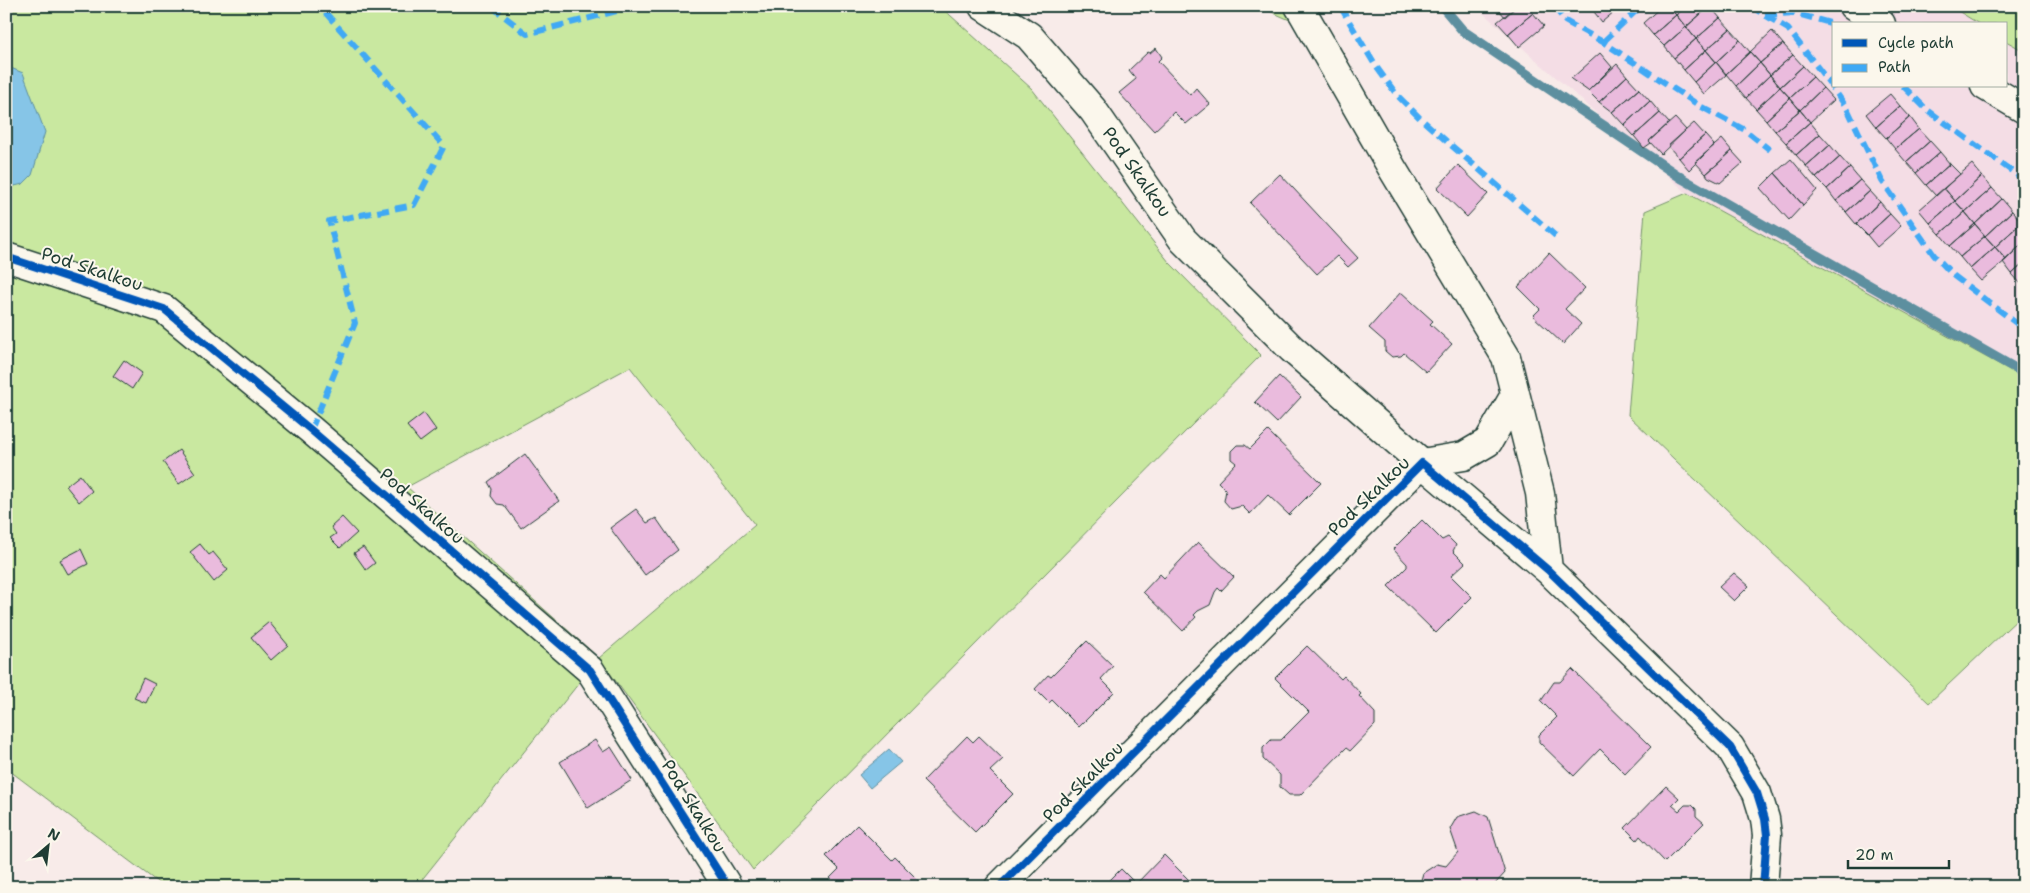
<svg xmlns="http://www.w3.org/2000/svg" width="2030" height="893" font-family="'Shantell Sans',sans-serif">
	<rect width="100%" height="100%" fill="#f8ebe9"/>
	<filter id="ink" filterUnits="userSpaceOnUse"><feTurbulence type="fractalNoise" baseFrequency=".02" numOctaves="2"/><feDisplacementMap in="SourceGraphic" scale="10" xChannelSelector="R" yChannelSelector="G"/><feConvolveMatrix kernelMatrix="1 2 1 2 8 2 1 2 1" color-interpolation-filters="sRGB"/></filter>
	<g filter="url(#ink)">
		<path fill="#f4dde5" d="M1475 6H1950L1979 24H1834V86H2006V41L2024 51V378L1687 193Z"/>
		<path fill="#c9e8a0" stroke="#74926a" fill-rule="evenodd" d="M6 6H940L1032 89 1169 262 1261 355 753 870 599 658 416 887H164L6 768ZM630 367 755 525 599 658 407 487Z
			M1258 6H1286L1292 21Z
			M1950 6H2024V51L2006 41V24H1979Z
			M1687 193 2024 378V613L1929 703 1628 415 1645 211Z"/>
		<path fill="#86c5e7" stroke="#5d8f9f" d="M6 66 23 73 45 132 32 175 23 184 6 188Z
			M889 749 901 762 870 788 859 775Z"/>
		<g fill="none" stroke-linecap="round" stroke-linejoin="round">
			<path stroke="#5d8f9f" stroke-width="10" d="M1442 6 1463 31 1683 179 2020 371 2024 376"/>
		</g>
		<path fill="#eabbdd" stroke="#1f3d34" d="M1496 6H1517L1505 17Z
			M1517 6H1528L1533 13 1508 34 1497 22Z
			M1594 6H1621L1602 22 1591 8Z
			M1662 6H1668L1676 15 1653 35 1643 23Z
			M1668 6H1687L1676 15Z
			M1687 6H1710L1686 27 1676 15Z
			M1710 6 1720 18 1696 39 1686 27Z
			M1533 13 1544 26 1519 47 1508 34Z
			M1676 15 1686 27 1664 46 1653 35Z
			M1720 18 1730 29 1706 50 1696 39Z
			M1686 27 1696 39 1674 58 1664 46Z
			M1730 29 1740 40 1716 62 1706 50Z
			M1772 31 1783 44 1760 63 1750 52Z
			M1696 39 1706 50 1684 70 1674 58Z
			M1740 40 1750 52 1726 74 1716 62Z
			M1783 44 1793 55 1770 75 1760 63Z
			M1156 48 1162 57 1158 61 1190 95 1196 88 1210 104 1186 124 1174 112 1154 131 1119 93 1136 79 1129 70 1148 52 1150 53Z
			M1706 50 1716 62 1694 82 1684 70Z
			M1750 52 1760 63 1736 86 1726 74Z
			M1600 53 1612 67 1588 91 1571 79Z
			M1793 55 1803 66 1780 87 1770 75Z
			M1716 62 1726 75 1704 94 1694 82Z
			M1760 63 1770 75 1746 98 1736 86Z
			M1617 64 1627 76 1599 102 1588 91Z
			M1803 66 1813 77 1790 98 1780 87Z
			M1770 75 1780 87 1756 109 1746 98Z
			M1627 76 1639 89 1612 112 1599 102Z
			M1813 77 1823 88 1800 110 1790 98Z
			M1780 87 1790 98 1766 120 1756 109Z
			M1823 88 1834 100 1810 122 1800 110Z
			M1639 89 1650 101 1624 125 1612 112Z
			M1890 94 1900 106 1876 127 1866 114Z
			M1790 98 1800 110 1775 131 1766 120Z
			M1650 101 1660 113 1634 136 1624 125Z
			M1900 106 1910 117 1886 138 1876 127Z
			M1800 110 1810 122 1786 143 1775 131Z
			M1660 113 1669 123 1649 141 1651 143 1644 148 1634 136Z
			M1910 117 1919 129 1895 149 1886 138Z
			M1675 118 1686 130 1661 154 1649 141Z
			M1810 122 1820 134 1796 155 1786 143Z
			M1694 123 1705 135 1679 158 1668 146Z
			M1919 129 1930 141 1906 162 1895 149Z
			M1820 134 1830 145 1806 166 1796 155Z
			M1705 135 1714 145 1689 170 1679 158Z
			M1722 139 1732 151 1706 174 1695 162Z
			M1930 141 1940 152 1916 173 1906 162Z
			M1830 145 1840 157 1816 178 1806 166Z
			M1732 151 1743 163 1720 183 1708 177 1706 174Z
			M1940 152 1950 164 1926 185 1916 173Z
			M1840 157 1850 168 1827 189 1816 178Z
			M1791 159 1817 190 1803 205 1775 173Z
			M1950 164 1960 174 1936 196 1926 185Z
			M1972 164 1982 176 1955 201 1944 188Z
			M1458 165 1488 194 1467 217 1437 188Z
			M1850 168 1860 180 1836 201 1827 189Z
			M1775 173 1803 205 1789 220 1760 188Z
			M1280 174 1358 258 1348 267 1337 256 1317 274 1250 203Z
			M1982 176 1992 188 1965 212 1955 201Z
			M1860 180 1870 191 1846 212 1836 201Z
			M1944 188 1955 201 1930 223 1919 210Z
			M1992 188 2002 199 1975 224 1965 212Z
			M1870 191 1880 202 1856 224 1846 212Z
			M2002 199 2012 211 1985 236 1975 224Z
			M1955 201 1965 212 1940 234 1930 223Z
			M1880 202 1890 214 1867 235 1856 224Z
			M2012 211 2022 222 1995 247 1985 236Z
			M1965 212 1975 224 1950 246 1940 234Z
			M1890 214 1901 226 1877 247 1867 235Z
			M2022 222 2024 242 2006 260 1995 247Z
			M1975 224 1985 236 1960 257 1950 246Z
			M1985 236 1995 247 1970 269 1960 257Z
			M2024 242V263L2012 274 2003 262Z
			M1995 247 2006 260 1981 281 1970 269Z
			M1549 253 1585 288 1565 309 1581 324 1563 344 1533 316 1540 309 1518 287Z
			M2024 263V283L2022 285 2012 274Z
			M1401 292 1433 321 1430 324 1452 344 1426 372 1404 353 1401 356 1392 357 1385 351V342L1369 328Z
			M124 360 142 373 132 389 113 376Z
			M1279 376 1301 397 1277 423 1255 402Z
			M424 413 436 430 420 442 407 426Z
			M1268 431 1321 483 1289 515 1268 495 1250 514 1242 506 1231 509 1224 501 1226 490 1218 482 1236 463 1231 459V451L1237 445H1245L1250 449Z
			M179 450 195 473 179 484 163 462Z
			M525 454 559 501 521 528 504 505 497 504 491 496 492 489 488 482Z
			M80 475 92 491 79 502 66 486Z
			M636 509 647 523 656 518 678 550 645 575 610 528Z
			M342 517 357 533 340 548 330 538 336 534 331 527Z
			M1422 520 1442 540 1448 537 1456 545 1453 551 1465 563 1451 576 1472 597 1436 633 1388 586 1407 567V564L1393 549Z
			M1198 542 1234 577 1221 591 1218 588 1215 592 1210 605 1198 611 1194 615 1196 617 1183 631 1143 592 1160 574 1164 578Z
			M200 544 209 555 213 552 228 570 214 582 190 552Z
			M363 547 375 563 366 570 354 553Z
			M81 549 88 564 68 574 60 560Z
			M1734 573 1749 586 1734 601 1719 587Z
			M269 622 288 645 271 660 251 637Z
			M1087 641 1113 666 1101 679 1114 692 1079 727 1052 700 1049 703 1035 689 1048 675 1051 677Z
			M1307 646 1341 679 1344 676 1361 694 1359 696 1375 713V725L1350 751 1346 748 1300 795H1289L1280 787V775L1263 759V748L1271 740H1281L1309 712 1275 678Z
			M1572 669 1651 747 1625 774 1600 749 1574 776 1539 742V735L1557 717 1541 701 1554 682H1560Z
			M143 678 155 684 146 703 134 698Z
			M967 736 973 742 979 736 1003 759 990 771 1013 794 975 832 923 781Z
			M595 740 603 752 611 747 632 780 588 808 560 762Z
			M1666 786 1679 798 1672 805 1679 811 1685 805H1692L1696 809V816L1704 823 1665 862 1640 836 1637 840 1625 828Z
			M1476 811 1488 817 1505 873 1495 884 1496 887H1419L1423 873 1437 864 1446 866 1458 852 1450 829 1457 817Z
			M857 825 892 860 895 857 923 885 920 887H839L830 878 839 869 826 856Z
			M1164 855 1189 880 1182 887H1103L1121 869 1136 884Z"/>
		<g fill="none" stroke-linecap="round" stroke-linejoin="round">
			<defs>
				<path id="minor" d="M983 6 1029 36 1093 110 1183 240 1292 349 1422 463 1464 456 1488 442 1515 395
					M1299 6 1392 168 1506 357 1540 493 1548 570
					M1853 6 1881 24
					M1985 86 2024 109
					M6 257 164 309 311 430 590 670 728 887
					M999 887 1422 463 1548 570 1730 747 1757 793 1765 819 1767 835 1763 887"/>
			</defs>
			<use href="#minor" stroke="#1f3d34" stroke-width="31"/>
			<use href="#minor" stroke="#fbf7ec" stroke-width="28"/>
			<path stroke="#3fa9f5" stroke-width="6" stroke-dasharray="12 6" stroke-linecap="butt" d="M491 6 527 34 637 6
				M1340 6 1375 65 1397 95 1421 119 1558 238
				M1554 6 1565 21 1603 42 1700 106 1745 130 1770 150
				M1750 6 1788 29 1825 77 1847 108 1882 181 1934 255 1954 276 2024 329
				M1765 15 1794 13 1834 24
				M1603 42 1641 6
				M1903 86 1926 109 2024 180
				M311 430 355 323 329 221 414 205 444 146 323 10V6"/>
			<defs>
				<path id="cycleway" d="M6 257 164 309 311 430 590 670 728 887
					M999 887 1422 463 1548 570 1730 747 1757 793 1765 819 1767 835 1763 887"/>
			</defs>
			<use href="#cycleway" stroke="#fbf7ec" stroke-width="11"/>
			<use href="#cycleway" stroke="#0057b8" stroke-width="8"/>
		</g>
	</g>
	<g text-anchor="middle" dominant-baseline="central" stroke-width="4" stroke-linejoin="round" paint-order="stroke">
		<g font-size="18" fill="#1f3d34" stroke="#fbf7ec">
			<text transform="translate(1137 172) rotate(55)">Pod Skalkou</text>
			<text transform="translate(92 269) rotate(18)">Pod Skalkou</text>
			<text transform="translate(1369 496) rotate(-44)">Pod Skalkou</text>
			<text transform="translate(422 506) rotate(41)">Pod Skalkou</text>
			<text transform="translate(1083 782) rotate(-45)">Pod Skalkou</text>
			<text transform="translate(694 806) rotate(58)">Pod Skalkou</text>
		</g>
	</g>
	<rect width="2030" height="893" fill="none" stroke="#fbf7ec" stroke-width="25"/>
	<rect x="12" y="12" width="2005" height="868" fill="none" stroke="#1f3d34" stroke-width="2" filter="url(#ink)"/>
	<rect x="1832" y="22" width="175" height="65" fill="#fbf7ec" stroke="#a3ada2"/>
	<rect x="1842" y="39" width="25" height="8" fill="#0057b8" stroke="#a3ada2"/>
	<text x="1878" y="48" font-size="15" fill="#1f3d34">Cycle path</text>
	<rect x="1842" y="64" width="25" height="8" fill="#3fa9f5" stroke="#a3ada2"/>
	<text x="1878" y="72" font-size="15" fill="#1f3d34">Path</text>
	<g transform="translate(48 846) rotate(28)" stroke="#fbf7ec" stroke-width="4" paint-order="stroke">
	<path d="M0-4L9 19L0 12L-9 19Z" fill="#1f3d34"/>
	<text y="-8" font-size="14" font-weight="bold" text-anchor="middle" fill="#1f3d34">N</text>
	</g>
	<path d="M1848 860v8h101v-8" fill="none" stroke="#1f3d34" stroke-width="2.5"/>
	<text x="1855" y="860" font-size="15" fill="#1f3d34" stroke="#fbf7ec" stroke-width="4" paint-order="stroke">20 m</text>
</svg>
